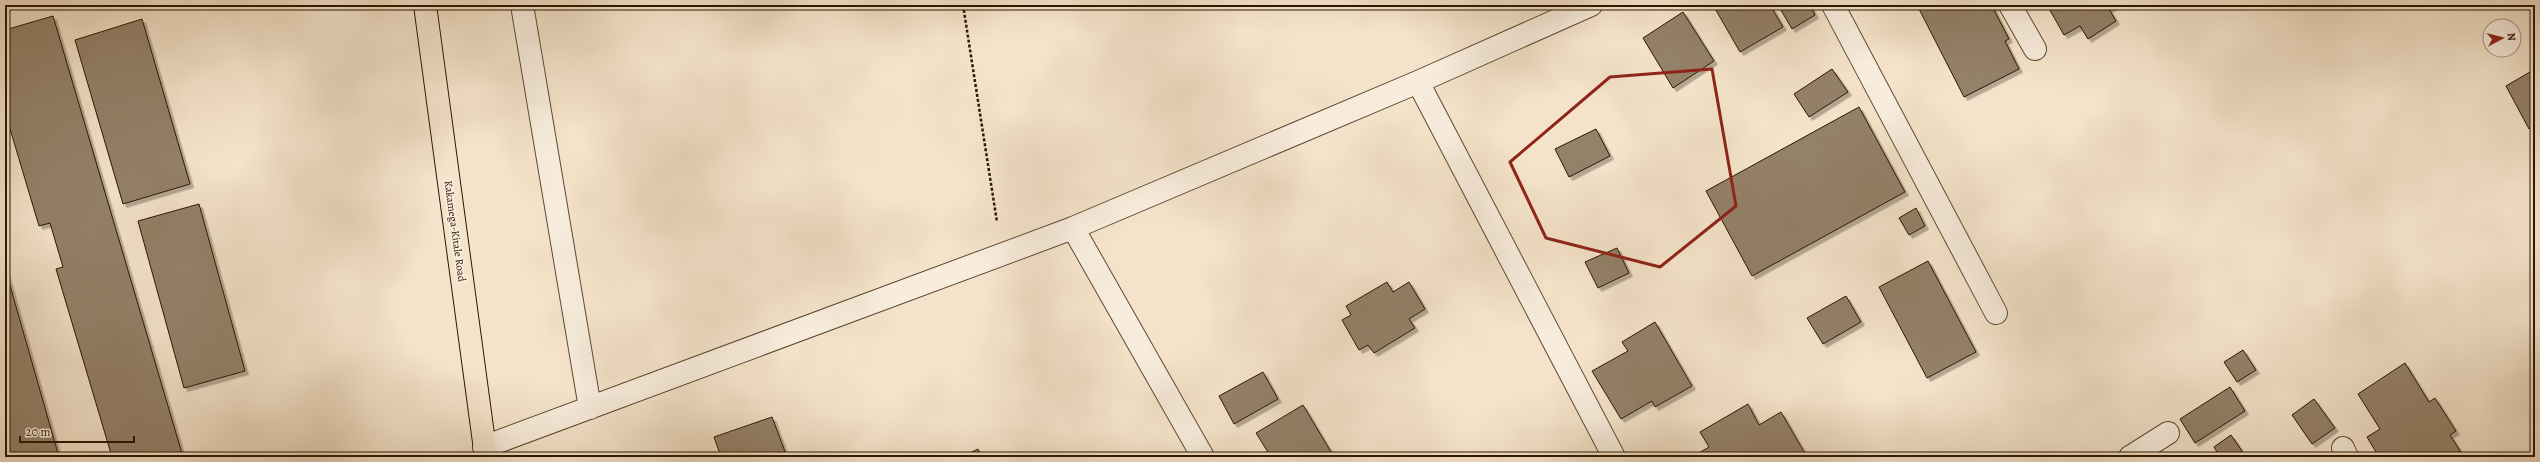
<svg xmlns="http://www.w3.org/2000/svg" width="2540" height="462" font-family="Alegreya,serif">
	<defs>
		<filter id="shadow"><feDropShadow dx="3.5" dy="3.5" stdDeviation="0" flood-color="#0004"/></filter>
	</defs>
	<rect width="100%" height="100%" fill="#f4e3ca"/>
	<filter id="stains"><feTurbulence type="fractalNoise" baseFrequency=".005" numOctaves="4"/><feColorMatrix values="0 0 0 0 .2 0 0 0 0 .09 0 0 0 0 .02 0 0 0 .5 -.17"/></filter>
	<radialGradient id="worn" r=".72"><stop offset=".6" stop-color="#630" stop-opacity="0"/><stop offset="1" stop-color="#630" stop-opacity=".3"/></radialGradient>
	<path fill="#948169" stroke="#2b1600" filter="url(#shadow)" d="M1713 5H1770L1783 27 1740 52Z
		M1778 5H1810L1815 15 1792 29Z
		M1917 5H1999L1993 8 2009 39 2005 41 2019 69 1964 97Z
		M2047 5H2116L2109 9 2116 21 2088 39 2080 26 2064 35Z
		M1683 12 1714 61 1673 88 1643 38Z
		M53 16 183 457H112L56 269 63 267 50 223 39 226 5 112V30Z
		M142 19 190 184 123 204 75 40Z
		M1832 69 1848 92 1809 117 1794 94Z
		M2535 69V126L2529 129 2506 86Z
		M1859 107 1905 192 1752 276 1706 191Z
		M1596 129 1610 156 1569 177 1555 149Z
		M199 204 245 371 184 388 138 221Z
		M1916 208 1925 226 1909 235 1899 218Z
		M1617 248 1629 273 1598 288 1585 262Z
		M1928 261 1976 352 1927 378 1879 287Z
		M5 268 59 457H5Z
		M1387 282 1393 292 1409 282 1425 309 1409 319 1415 328 1374 353 1368 345 1359 350 1342 320 1351 315 1346 306Z
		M1846 296 1861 322 1823 344 1807 318Z
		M1655 322 1692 386 1655 407 1652 401 1621 419 1592 371 1628 351 1622 342Z
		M2243 350 2256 370 2237 382 2224 362Z
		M2405 363 2429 402 2435 398 2456 431 2450 435 2464 457H2379L2367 437 2380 429 2358 394Z
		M1263 372 1278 399 1234 424 1219 396Z
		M2230 387 2245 411 2195 443 2180 419Z
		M2314 399 2335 428 2312 444 2292 415Z
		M1748 404 1759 425 1781 412 1807 457H1692L1709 447 1700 432Z
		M1303 405 1334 457H1271L1256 433Z
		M772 417 787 457H721L714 437Z
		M2231 435 2242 451 2234 457H2220L2214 447Z
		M978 449 982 457H962Z"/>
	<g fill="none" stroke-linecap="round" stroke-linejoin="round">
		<defs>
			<path id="lane" d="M2010 5 2035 49
				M2343 448 2347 457
				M2130 457 2168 433"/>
			<path id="street" d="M522 5 590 408
				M1833 5 1996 313
				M1418 82 1614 457
				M1073 228 1203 457
				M484 447 1073 228 1418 82 1591 5"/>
			<path id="highway" d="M425 5 486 457"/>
		</defs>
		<use href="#lane" stroke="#5d4932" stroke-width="24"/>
		<use href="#street" stroke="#5d4932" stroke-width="24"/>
		<use href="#highway" stroke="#2b1600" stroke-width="24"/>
		<path stroke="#2b1600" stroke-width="2.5" stroke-dasharray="3 2" stroke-linecap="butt" d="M963 5 997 222"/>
		<use href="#lane" stroke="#f8eddd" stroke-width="22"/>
		<use href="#street" stroke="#f8eddd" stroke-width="22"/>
		<use href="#highway" stroke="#f4e3ca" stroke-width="22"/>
	</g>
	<path fill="none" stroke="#8f2418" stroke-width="3" stroke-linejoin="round" d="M1712 69 1736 206 1660 267 1546 238 1510 162 1610 77Z"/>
	<g text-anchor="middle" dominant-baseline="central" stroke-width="4" stroke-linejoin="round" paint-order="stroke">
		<g font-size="11" fill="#2b1600" stroke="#f8eddd">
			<text transform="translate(455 231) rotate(82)">Kakamega-Kitale Road</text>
		</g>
	</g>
	<rect width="2540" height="462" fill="none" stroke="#f4e3ca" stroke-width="20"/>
	<rect x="6" y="6" width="2528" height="450" fill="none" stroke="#2b1600" stroke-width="2"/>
	<rect x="10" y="10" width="2520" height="442" fill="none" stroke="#2b1600"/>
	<g transform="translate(2502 38) rotate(83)"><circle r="19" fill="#f8eddd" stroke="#a69785"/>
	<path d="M0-3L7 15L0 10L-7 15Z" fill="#8f2418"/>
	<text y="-6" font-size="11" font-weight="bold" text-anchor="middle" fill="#2b1600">N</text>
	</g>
	<path d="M20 436v6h114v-6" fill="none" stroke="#2b1600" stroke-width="2"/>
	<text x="26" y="436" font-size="12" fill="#2b1600" stroke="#f8eddd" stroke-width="3" paint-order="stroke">20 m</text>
	<rect width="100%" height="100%" filter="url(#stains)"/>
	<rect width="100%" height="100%" fill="url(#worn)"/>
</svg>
